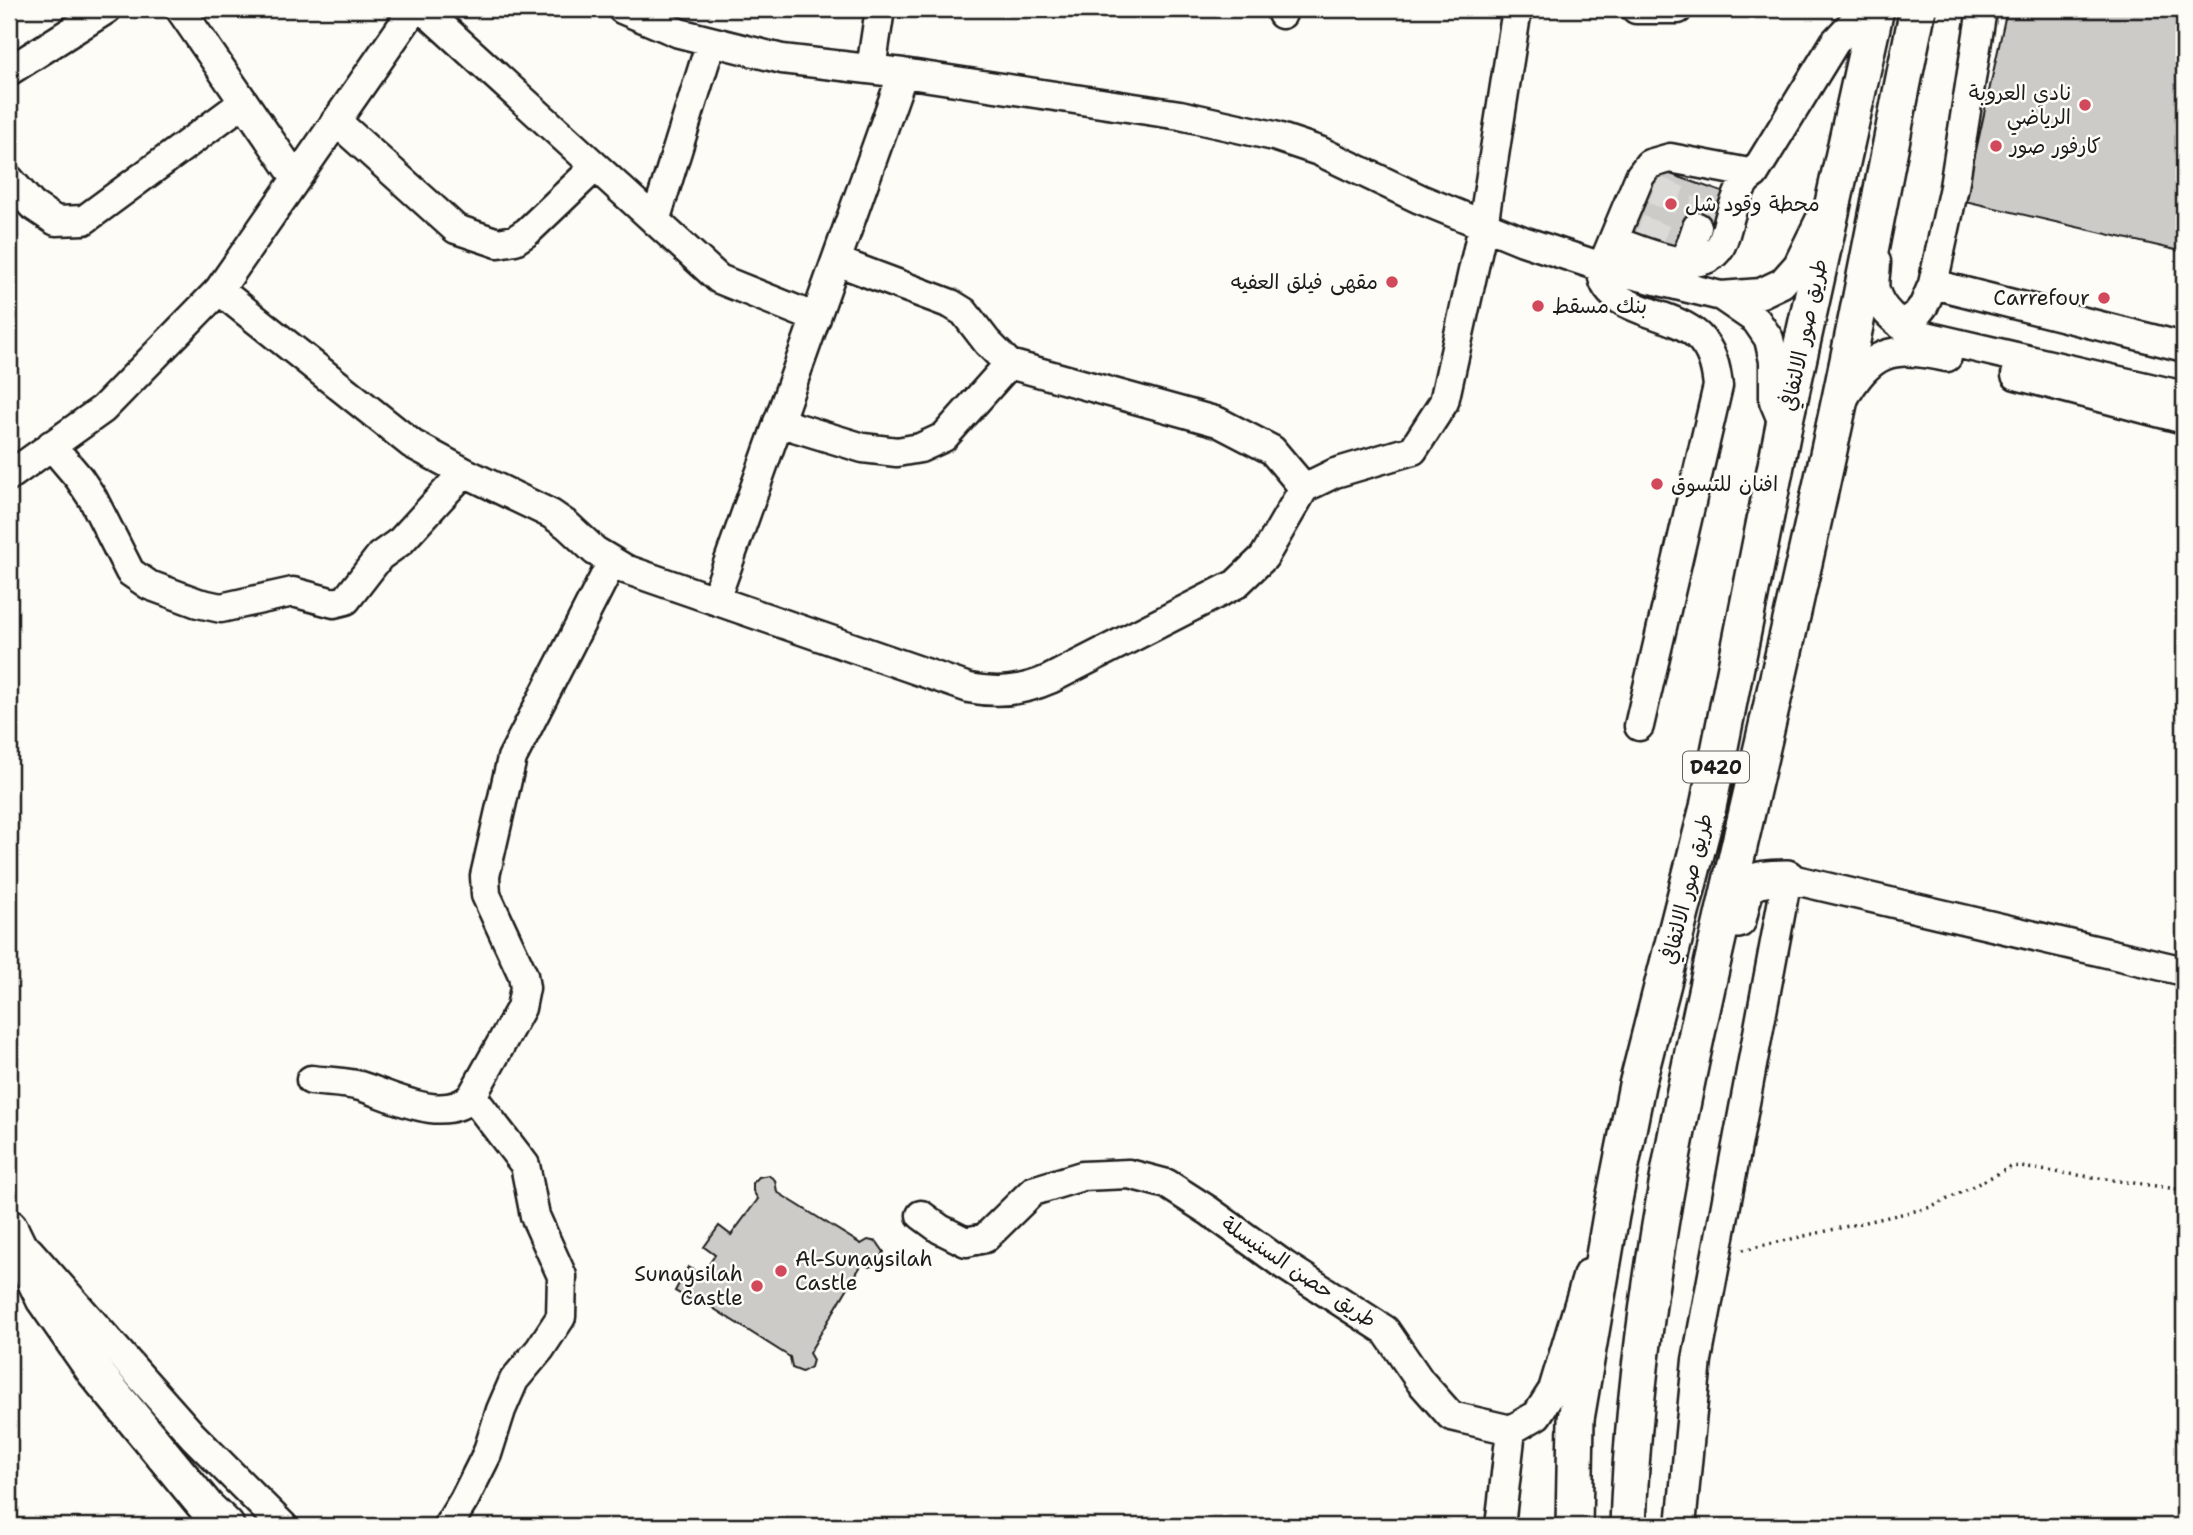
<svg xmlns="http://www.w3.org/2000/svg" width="2193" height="1535" font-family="'Shantell Sans','Playpen Sans Arabic',sans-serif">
	<rect width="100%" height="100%" fill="#fdfcf7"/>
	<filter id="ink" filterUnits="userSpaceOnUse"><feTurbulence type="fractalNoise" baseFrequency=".0143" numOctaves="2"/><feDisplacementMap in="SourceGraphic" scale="14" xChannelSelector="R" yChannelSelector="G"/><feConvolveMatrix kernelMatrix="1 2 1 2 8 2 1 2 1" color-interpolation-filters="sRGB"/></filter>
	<g filter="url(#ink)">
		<path fill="#cccbc8" stroke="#1c1c1c" stroke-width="2" d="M2007 9H2184V252L1965 201Z
			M1650 167 1728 194 1715 233 1685 223 1673 257 1625 240Z
			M768 1175 775 1180 777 1192 861 1244 868 1240 877 1242 884 1252 878 1264 870 1267 862 1264 809 1353 813 1360 811 1367 802 1372 792 1368 790 1357 700 1300 698 1304 675 1291 688 1267 702 1275 715 1255 704 1247 719 1226 731 1235 758 1199 753 1191V1183L759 1177Z"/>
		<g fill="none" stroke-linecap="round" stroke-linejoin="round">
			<path stroke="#dbdad6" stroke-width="28" stroke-dasharray="28 14" stroke-linecap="butt" d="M1697 227 1710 188
				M1646 247 1674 175"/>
			<defs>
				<path id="minor" d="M180 9 296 178
					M423 9 719 279 816 318
					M622 9 679 33 782 59 903 73 1180 115 1274 136 1319 151 1420 199 1523 241 1602 267 1721 296 1761 293 1782 283 1798 265 1822 216
					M1636 9H1678
					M1282 14 1283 9
					M871 69 880 9
					M9 71 107 9
					M336 121 456 229 498 243 515 240 527 232 595 167
					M9 179 32 205 56 221 84 220 244 102
					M655 221 711 42
					M1613 241C1642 250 1699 280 1720 247 1726 237 1728 218 1734 205 1739 193 1742 181 1754 174L1835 42 1866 9
					M836 261 951 304 964 312 987 342 1009 364 1218 422 1272 450 1304 488
					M1876 262C1876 271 1873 282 1875 290 1880 311 1900 325 1917 334L2184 396
					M1679 280 1697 227
					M1933 284 2184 347
					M219 290 412 444 464 472 551 514 567 525 595 551 625 569 969 688C998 694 1023 691 1050 679L1236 584 1264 557 1304 488 1335 473 1413 450 1444 402 1483 226 1517 9
					M1721 296 1756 320 1769 339 1774 361V401L1784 425
					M1901 325 1917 314 1924 305 1933 284 1954 187 1982 9
					M2016 375 2184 419
					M1842 401C1872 350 1890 345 1947 357
					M778 422 863 448 897 452 920 448 944 437 1009 364
					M51 445 79 478 93 499 130 572 149 585 198 603 221 608 293 592 334 603 346 600 380 556 401 541 464 472
					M9 476 103 409 219 290 414 9
					M715 600 903 73
					M1639 726 1718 386C1716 367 1712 350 1698 336 1671 309 1600 313 1602 267L1640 176 1649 164 1670 158 1754 174
					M311 1080C327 1082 345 1082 360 1086 392 1096 445 1125 472 1096L521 1008 525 988 523 975 486 895 485 876 512 758 612 562
					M921 1215 940 1229 966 1242 985 1238 1033 1191 1082 1176 1129 1174 1167 1184 1209 1211 1284 1265 1385 1330 1420 1381 1451 1416 1511 1430 1537 1415 1553 1390 1588 1274
					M29 1251 193 1436 283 1526
					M448 1526 464 1500 487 1454 501 1410 514 1380 540 1349 561 1317 562 1276 535 1216 525 1165 472 1096
					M1500 1526 1511 1430
					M1681 1526 1697 1360 1787 878 2184 971"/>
				<path id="major" d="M1738 920C1747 881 1745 879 1787 878
					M9 1227 44 1299 95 1372 207 1508 226 1526
					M1574 1526 1576 1419 1611 1215 1637 1085 1708 807 1784 425 1876 9
					M1628 1526C1637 1263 1705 995 1764 739 1789 630 1814 521 1837 413 1866 278 1890 143 1918 9"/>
			</defs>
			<use href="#minor" stroke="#1c1c1c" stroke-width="33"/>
			<use href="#major" stroke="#1c1c1c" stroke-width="40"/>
			<path stroke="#1c1c1c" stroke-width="3.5" stroke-dasharray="2 5" stroke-linecap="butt" d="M1743 1250 1932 1207 2013 1166 2184 1190"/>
			<use href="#minor" stroke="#fdfcf7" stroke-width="28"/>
			<use href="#major" stroke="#fdfcf7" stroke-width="35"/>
		</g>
	</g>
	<g fill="#d1495b" stroke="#fdfcf7" stroke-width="2.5">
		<circle cx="2085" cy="105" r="7"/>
		<circle cx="1996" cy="146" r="7"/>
		<circle cx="1671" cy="204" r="7"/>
		<circle cx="1392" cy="282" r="7"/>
		<circle cx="2104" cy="298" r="7"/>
		<circle cx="1538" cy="306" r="7"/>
		<circle cx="1657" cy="484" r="7"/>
		<circle cx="781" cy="1271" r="7"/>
		<circle cx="757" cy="1286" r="7"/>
	</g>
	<g text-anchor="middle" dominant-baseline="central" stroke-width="5" stroke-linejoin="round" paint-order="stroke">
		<rect fill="#fdfcf7" stroke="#605f5e" stroke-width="2" x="1683" y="751.5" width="66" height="31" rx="5"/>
		<g font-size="19" font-weight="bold" fill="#1c1c1c">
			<text x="1716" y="767">D420</text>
		</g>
		<g font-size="21" fill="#1c1c1c" stroke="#fdfcf7" text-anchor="start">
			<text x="2071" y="93" text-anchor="end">نادي العروبة<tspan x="2071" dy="24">الرياضي</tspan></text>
			<text x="2010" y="146">كارفور صور</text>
			<text x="1685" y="204">محطة وقود شل</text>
			<text x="1378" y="282" text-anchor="end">مقهى فيلق العفيه</text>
			<text x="2090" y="298" text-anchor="end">Carrefour</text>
			<text x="1552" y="306">بنك مسقط</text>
			<text x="1671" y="484">افنان للتسوق</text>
			<text x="795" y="1259">Al-Sunaysilah<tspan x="795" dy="24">Castle</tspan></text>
			<text x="743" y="1274" text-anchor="end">Sunaysilah<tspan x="743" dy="24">Castle</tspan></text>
		</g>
		<g font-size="21" fill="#1c1c1c" stroke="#fdfcf7">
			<text transform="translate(1804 335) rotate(-78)">طريق صور الالتفافي</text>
			<text transform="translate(1687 889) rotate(-76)">طريق صور الالتفافي</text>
			<text transform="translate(1299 1272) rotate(34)">طريق حصن السنيسلة</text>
		</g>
	</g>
	<rect width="2193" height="1535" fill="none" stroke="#fdfcf7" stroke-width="35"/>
	<rect x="18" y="18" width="2158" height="1500" fill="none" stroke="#1c1c1c" stroke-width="2.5" filter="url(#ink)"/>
</svg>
